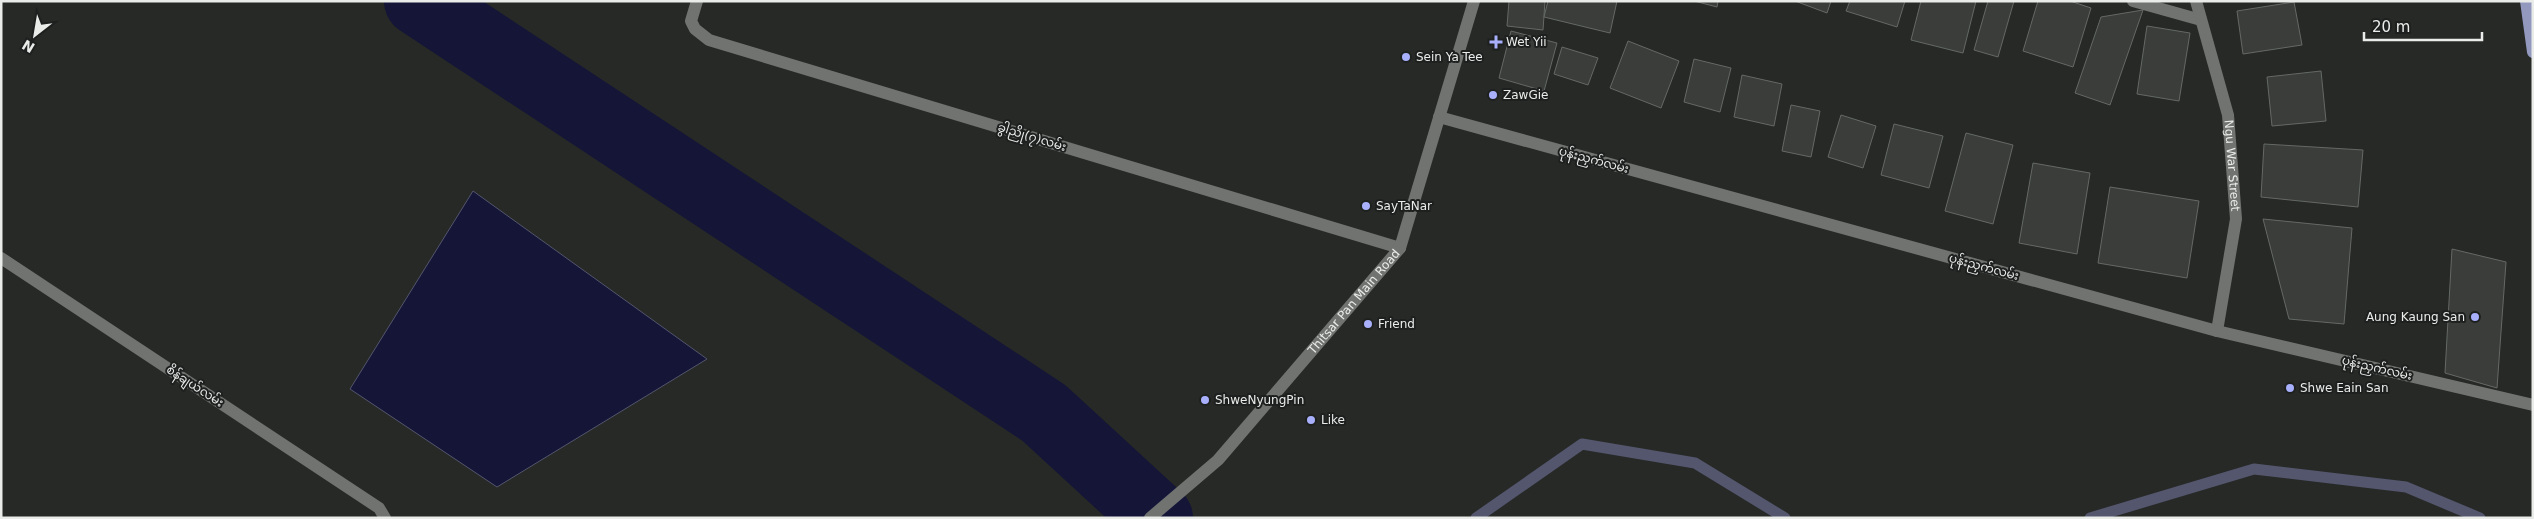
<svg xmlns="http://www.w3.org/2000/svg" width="2534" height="519" font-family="'DejaVu Sans','Noto Sans Myanmar',sans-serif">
	<rect width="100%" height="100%" fill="#272927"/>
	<path fill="#141537" stroke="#54566d" d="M473 191 707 359 497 487 350 389Z"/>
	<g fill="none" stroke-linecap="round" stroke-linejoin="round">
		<path stroke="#54566d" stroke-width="11" d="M1476 518 1582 444 1695 463 1785 518
			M2090 518 2254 469 2406 487 2480 518"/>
		<path stroke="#141537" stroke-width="70" d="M419 1 1044 413 1158 518"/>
	</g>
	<path fill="#3a3d3a" stroke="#656966" d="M1509 1H1545L1543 30 1507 26Z
		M1548 1H1617L1610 33 1544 17Z
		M1694 1H1718L1717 7Z
		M1795 1H1831L1827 13Z
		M1850 1H1905L1897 27 1846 11Z
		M1921 1H1976L1963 53 1911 40Z
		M1988 1H2014L1998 57 1974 50Z
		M2038 1H2070L2091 8 2073 67 2023 51Z
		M2294 2 2302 45 2243 54 2237 11Z
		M2143 10 2110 105 2075 93 2101 17Z
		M2147 26 2190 33 2179 101 2137 94Z
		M1511 31 1557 43 1544 91 1499 78Z
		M1628 41 1679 61 1661 108 1610 88Z
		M1562 47 1598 58 1588 85 1554 74Z
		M1694 59 1731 68 1720 112 1684 102Z
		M2321 71 2326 121 2272 126 2267 77Z
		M1742 75 1782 84 1774 126 1734 117Z
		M1791 105 1820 111 1811 157 1782 151Z
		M1841 115 1876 126 1863 168 1828 157Z
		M1894 124 1943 136 1929 188 1881 175Z
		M1966 133 2013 145 1993 224 1945 211Z
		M2264 144 2363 150 2358 207 2261 197Z
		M2033 163 2090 173 2077 254 2019 243Z
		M2110 187 2199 201 2187 278 2098 263Z
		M2263 219 2352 228 2344 324 2289 319Z
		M2452 249 2506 262 2497 388 2445 373Z"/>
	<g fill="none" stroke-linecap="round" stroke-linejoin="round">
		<g stroke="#707370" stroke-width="12">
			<path d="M697 1 691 21 695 29 709 40 1400 248"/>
			<path d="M2133 1 2201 20"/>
			<path id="s1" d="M2196 1 2228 115 2236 219 2217 331"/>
			<path d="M1439 117 2217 331 2533 405"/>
			<path d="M1 258 379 508 385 518"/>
			<path id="s2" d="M1150 518 1218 460 1400 248 1474 1"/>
		</g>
		<path stroke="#9398bf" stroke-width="12" d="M2526 1 2533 52"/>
	</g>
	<g fill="#a8b0fc" stroke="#1d201e" stroke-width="2">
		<path d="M1493.5 34.5h5v5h5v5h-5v5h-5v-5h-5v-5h5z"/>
		<circle cx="1406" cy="57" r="5"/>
		<circle cx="1493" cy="95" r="5"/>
		<circle cx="1366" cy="206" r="5"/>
		<circle cx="2475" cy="317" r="5"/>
		<circle cx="1368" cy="324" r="5"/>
		<circle cx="2290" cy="388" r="5"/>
		<circle cx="1205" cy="400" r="5"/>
		<circle cx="1311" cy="420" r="5"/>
	</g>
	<g text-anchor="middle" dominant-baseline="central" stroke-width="4" stroke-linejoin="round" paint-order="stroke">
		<g font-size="12" fill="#eaecea" stroke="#1d201e" text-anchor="start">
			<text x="1506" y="42">Wet Yii</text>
			<text x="1416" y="57">Sein Ya Tee</text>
			<text x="1503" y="95">ZawGie</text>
			<text x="1376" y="206">SayTaNar</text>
			<text x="2465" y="317" text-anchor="end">Aung Kaung San</text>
			<text x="1378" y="324">Friend</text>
			<text x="2300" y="388">Shwe Eain San</text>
			<text x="1215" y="400">ShweNyungPin</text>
			<text x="1321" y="420">Like</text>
		</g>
		<g font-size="12" fill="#eaecea" stroke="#1d201e">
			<text transform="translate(1032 137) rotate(17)">ခွါညို(၇)လမ်း</text>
			<text transform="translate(1594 160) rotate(15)">ပုန်းညှက်လမ်း</text>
			<text stroke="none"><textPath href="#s1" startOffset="169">Ngu War Street</textPath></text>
			<text transform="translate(1984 267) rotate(15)">ပုန်းညှက်လမ်း</text>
			<text stroke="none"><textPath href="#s2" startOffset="298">Thitsar Pan Main Road</textPath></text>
			<text transform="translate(2377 368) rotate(13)">ပုန်းညှက်လမ်း</text>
			<text transform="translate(195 386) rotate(33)">စိန်ချယ်လမ်း</text>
		</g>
	</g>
	<rect width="2534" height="519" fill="none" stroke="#eaecea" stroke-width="5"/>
	<g transform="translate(35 35) rotate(211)" stroke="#1d201e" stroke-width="4" paint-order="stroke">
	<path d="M0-4L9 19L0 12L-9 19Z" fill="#eaecea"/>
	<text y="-8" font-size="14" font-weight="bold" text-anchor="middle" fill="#eaecea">N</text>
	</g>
	<path d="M2364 32v8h118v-8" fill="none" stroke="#eaecea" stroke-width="2.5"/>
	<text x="2372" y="32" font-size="15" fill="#eaecea" stroke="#1d201e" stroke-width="4" paint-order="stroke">20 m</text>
</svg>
